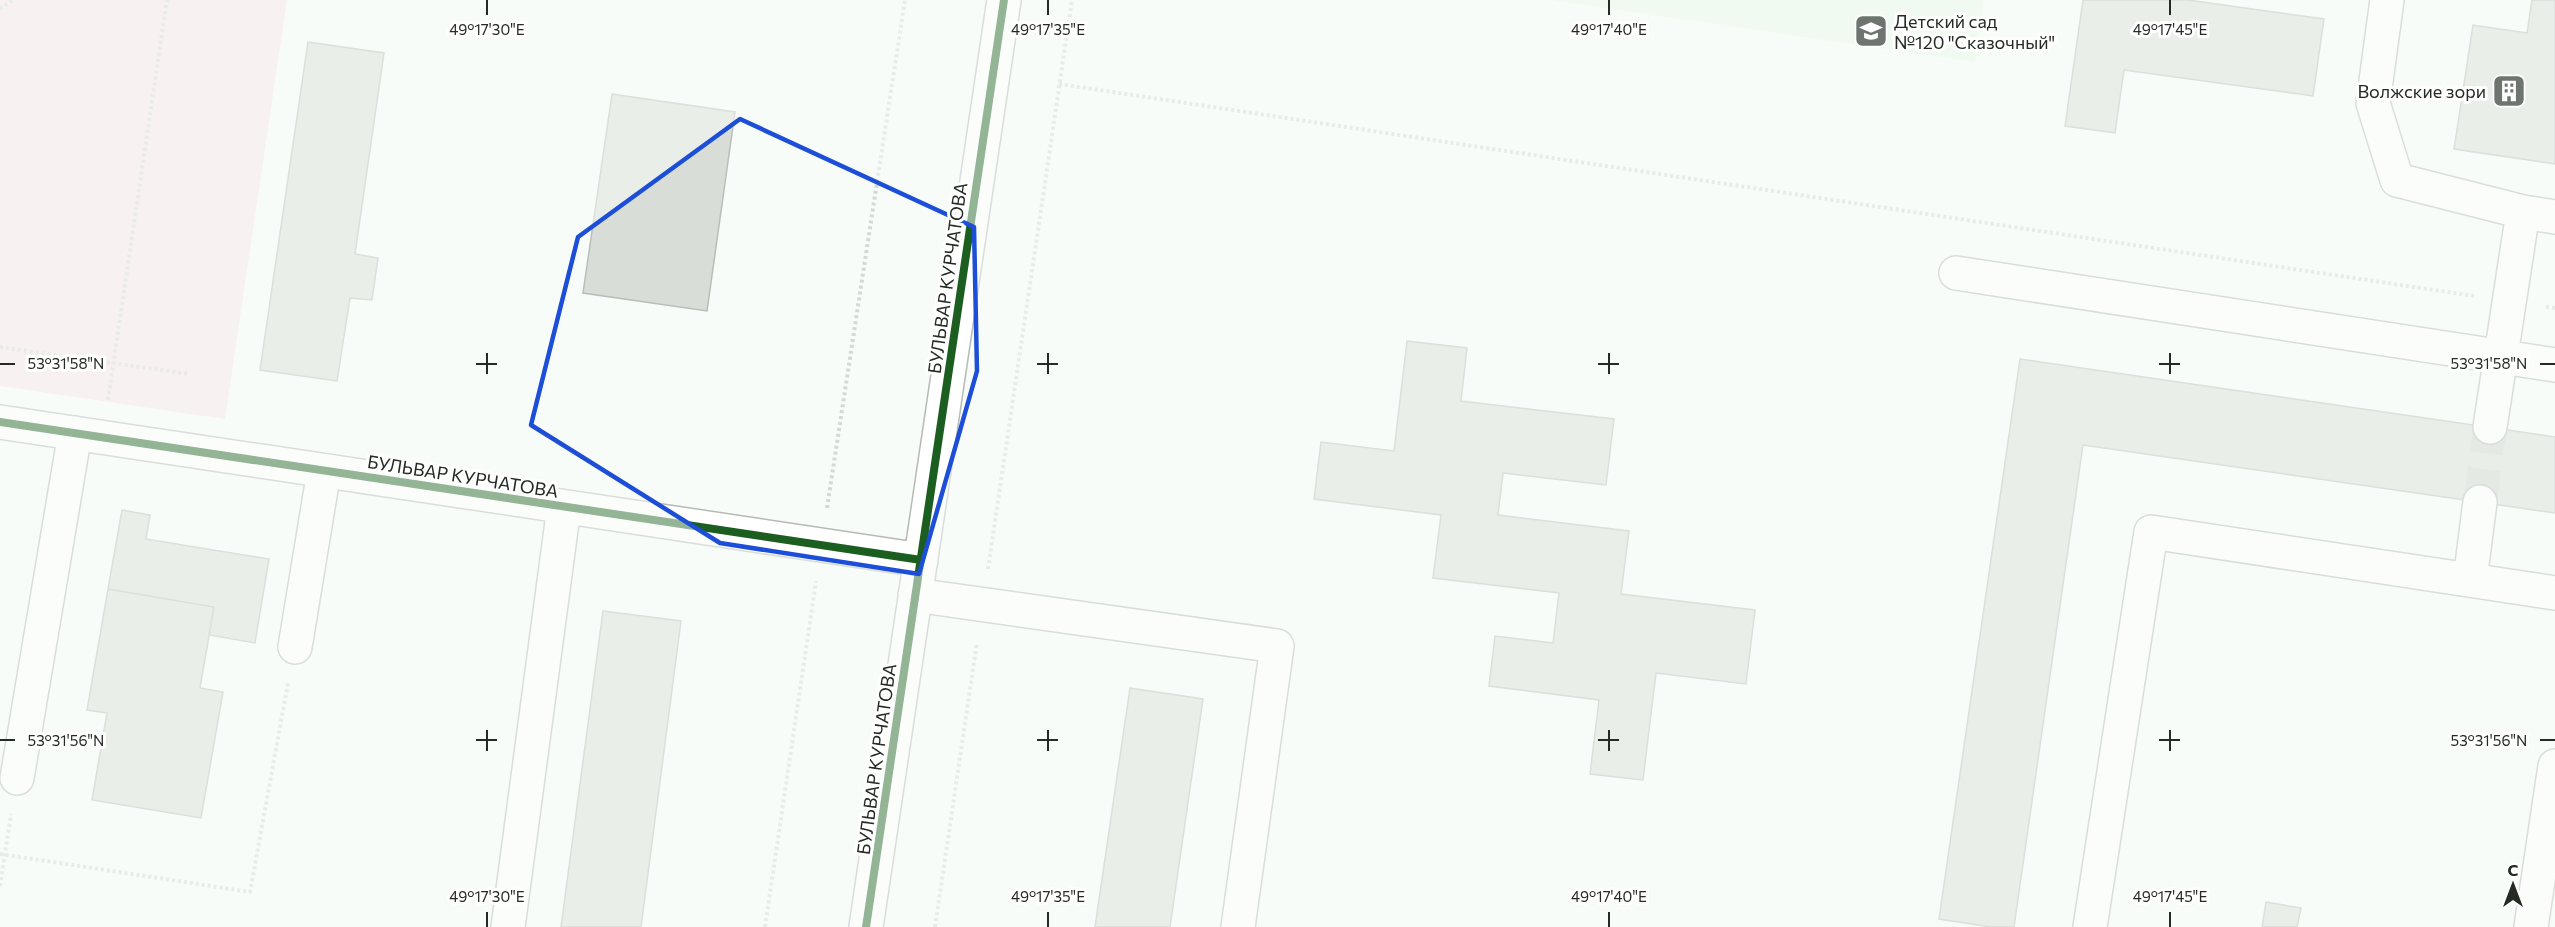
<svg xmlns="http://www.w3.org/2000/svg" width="2555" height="927" font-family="Commissioner,sans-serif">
	<rect width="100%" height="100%" fill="#f8fcf8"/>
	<path fill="#e9f9e9" d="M1550 0H1984L1975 62Z"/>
	<path fill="#f5e5ea" d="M0 0H287L225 419 0 386Z"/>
	<path fill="#d8ddd8" stroke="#b9beb9" stroke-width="1.5" d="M2083 0H2188L2324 19 2313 96 2124 70 2115 133 2065 126Z
		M2532 0H2555V164L2454 149 2473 25 2527 33Z
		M308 42 384 53 355 254 378 258 372 300 350 298 337 381 260 370Z
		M612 94 735 112 707 311 583 293Z
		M1407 341 1467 348 1461 401 1614 419 1606 485 1503 473 1498 515 1629 531 1621 594 1755 610 1746 684 1656 673 1643 780 1590 774 1599 700 1489 686 1495 636 1553 643 1559 593 1433 578 1441 515 1314 499 1321 442 1394 451Z
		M2020 359 2555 437V513L2083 445 2014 927H1991L1939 919Z
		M122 510 150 515 146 539 269 559 255 643 209 635 214 607 108 589Z
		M108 589 214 607 200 688 223 692 201 818 92 800 107 713 87 710Z
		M603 611 681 621 641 927H561Z
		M1130 688 1203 699 1170 927H1095Z
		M2266 902 2301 908 2297 927H2262Z"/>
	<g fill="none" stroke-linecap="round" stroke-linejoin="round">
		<path stroke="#cdd2cd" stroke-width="33" stroke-dasharray="33 16" stroke-linecap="butt" d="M2480 502 2490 427"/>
		<defs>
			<path id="minor" d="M2387 0 2373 103 2397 180 2523 212 2555 217
				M1956 273 2555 365
				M0 422 921 560
				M2490 427 2523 212
				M2470 580 2480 502
				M915 595 1277 646 1238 927
				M295 647 324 471
				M17 778 75 433
				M508 927 564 507
				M866 927 1004 0
				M2090 927 2151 532 2555 593
				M2531 927 2555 766"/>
		</defs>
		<use href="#minor" stroke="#b5bab5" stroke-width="36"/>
		<path stroke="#d6d7d6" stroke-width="4" stroke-dasharray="3 3" stroke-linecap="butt" d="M0 9 13 0
			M1059 84 2474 296
			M2546 307 2555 308
			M0 347 189 374
			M108 400 167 0
			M827 508 905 0
			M988 569 1072 0
			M0 854 250 892 288 683
			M0 886 11 814
			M765 927 816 581
			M935 927 977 642"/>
		<use href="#minor" stroke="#fefffe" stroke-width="33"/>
		<defs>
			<path id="cycleway" d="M0 422 921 560
				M866 927 1004 0"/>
		</defs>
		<use href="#cycleway" stroke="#fff" stroke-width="11"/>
		<use href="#cycleway" stroke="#1b5e20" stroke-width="8"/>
	</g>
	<path d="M0 0H2555V927H0ZM740 119 974 227 977 371 919 574 720 543 531 425 578 237Z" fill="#f8fcf8" fill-opacity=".55" fill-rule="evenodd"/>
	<path fill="none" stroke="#1d4ed8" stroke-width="4.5" stroke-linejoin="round" d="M740 119 974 227 977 371 919 574 720 543 531 425 578 237Z"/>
	<path fill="none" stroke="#232b23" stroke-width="2" d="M487 0V15M1048 0V15M1609 0V15M2170 0V15M487 353V374M1048 353V374M1609 353V374M2170 353V374M0 364H15M476 364H497M1037 364H1058M1598 364H1619M2159 364H2180M2540 364H2555M487 730V751M1048 730V751M1609 730V751M2170 730V751M0 740H15M476 740H497M1037 740H1058M1598 740H1619M2159 740H2180M2540 740H2555M487 912V927M1048 912V927M1609 912V927M2170 912V927"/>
	<defs>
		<symbol id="school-square" viewBox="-11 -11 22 22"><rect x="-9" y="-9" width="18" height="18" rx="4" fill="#6e746e" stroke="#fff"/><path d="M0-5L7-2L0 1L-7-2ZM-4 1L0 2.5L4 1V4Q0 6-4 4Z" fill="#fff"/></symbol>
		<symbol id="building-square" viewBox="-11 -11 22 22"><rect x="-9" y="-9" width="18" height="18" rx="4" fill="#6e746e" stroke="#fff"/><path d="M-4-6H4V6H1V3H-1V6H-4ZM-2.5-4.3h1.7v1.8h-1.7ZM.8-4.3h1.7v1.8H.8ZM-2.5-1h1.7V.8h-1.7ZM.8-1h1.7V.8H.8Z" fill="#fff"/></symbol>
	</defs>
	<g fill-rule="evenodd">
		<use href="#school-square" x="1852" y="12" width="38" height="38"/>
		<use href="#building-square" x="2490" y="72" width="38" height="38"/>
	</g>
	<g text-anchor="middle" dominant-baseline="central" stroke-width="6" stroke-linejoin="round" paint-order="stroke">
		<g font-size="18" fill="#232b23" stroke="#fff" text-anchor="start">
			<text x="1894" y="21">Детский сад<tspan x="1894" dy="21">№120 "Сказочный"</tspan></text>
			<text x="2486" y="91" text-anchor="end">Волжские зори</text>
		</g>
		<g font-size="18" fill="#232b23" stroke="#fff">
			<text transform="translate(947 278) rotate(-82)">БУЛЬВАР КУРЧАТОВА</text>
			<text transform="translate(463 476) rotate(9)">БУЛЬВАР КУРЧАТОВА</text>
			<text transform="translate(876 759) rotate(-82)">БУЛЬВАР КУРЧАТОВА</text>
		</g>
	</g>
	<g font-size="15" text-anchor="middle" fill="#232b23" stroke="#fff" stroke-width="6" stroke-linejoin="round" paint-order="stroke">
		<text x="487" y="35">49°17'30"E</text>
		<text x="1048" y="35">49°17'35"E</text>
		<text x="1609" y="35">49°17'40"E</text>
		<text x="2170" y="35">49°17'45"E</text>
		<text x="66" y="369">53°31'58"N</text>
		<text x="2489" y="369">53°31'58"N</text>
		<text x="66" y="746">53°31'56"N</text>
		<text x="2489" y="746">53°31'56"N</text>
		<text x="487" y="902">49°17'30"E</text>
		<text x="1048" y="902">49°17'35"E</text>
		<text x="1609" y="902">49°17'40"E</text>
		<text x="2170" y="902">49°17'45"E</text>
	</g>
	<g transform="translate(2513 885)" stroke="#ffffff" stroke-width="4.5" paint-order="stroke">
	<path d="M0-4.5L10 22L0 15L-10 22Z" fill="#232b23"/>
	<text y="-9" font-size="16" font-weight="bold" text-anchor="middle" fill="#232b23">С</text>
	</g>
</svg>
